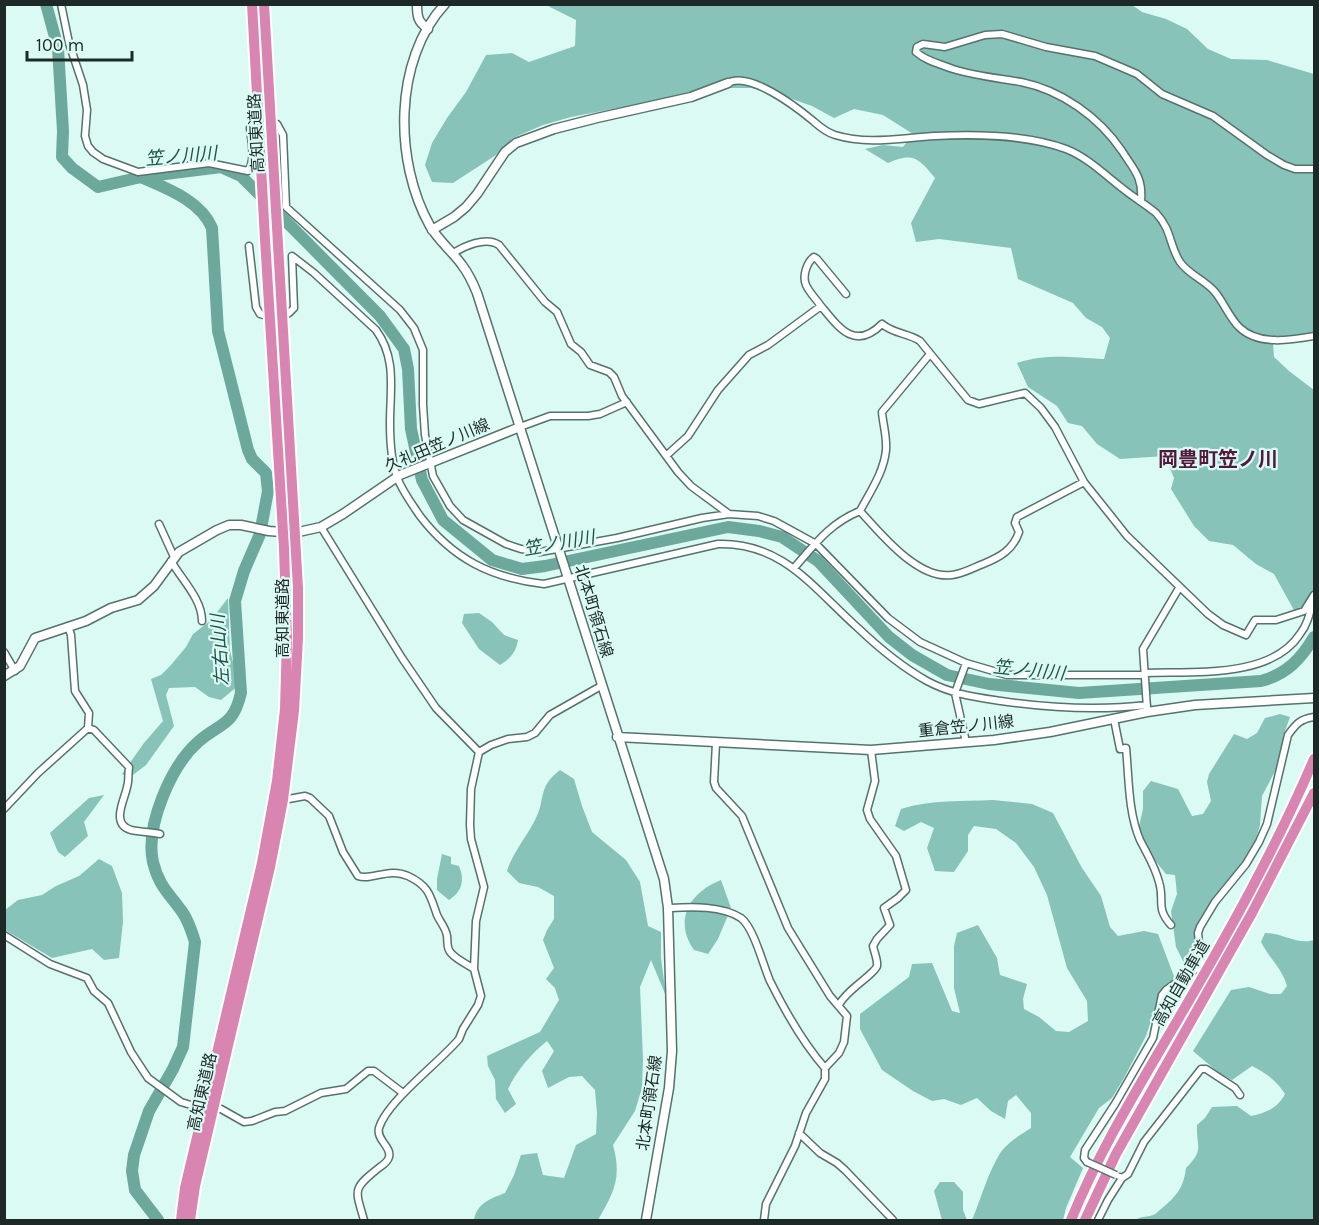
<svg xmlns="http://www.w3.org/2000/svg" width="1319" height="1225" font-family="Karla,'Noto Sans JP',sans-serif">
	<rect width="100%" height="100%" fill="#dafaf3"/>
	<path fill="#87c3b8" d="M546 5H1132L1142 12 1166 19 1187 29 1208 49 1231 59 1267 60 1314 74V337L1273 343 1274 357 1289 371 1314 390V609L1311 614 1295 612 1274 574 1256 564 1233 545 1209 541 1194 526 1171 489 1174 478 1165 456 1120 459 1097 444 1082 426 1068 423 1057 406 1028 387 1017 363C1049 353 1071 358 1104 359L1110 338 1102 327 1086 318 1073 303 1018 279 1011 248 939 239 916 242 911 223 935 178C918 158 914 152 888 163L865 149 883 145 903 147 913 134 883 115 854 109 834 118 812 106 778 94 751 88H722L571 117 543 125 513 138 496 155 453 183 432 182 425 165 432 143 447 118 466 92 486 55 512 53 529 62 575 46 576 20Z
		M228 598 230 651 239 685 221 700 209 697 195 687 169 688 166 695 174 726 146 765 129 778 122 774 144 743 163 721 151 679 161 675 171 665 186 647 193 634 211 620Z
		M479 613 492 622 504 635 518 640C516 652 511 658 500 665L479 649 462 623 464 614Z
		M1280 714 1290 717 1284 734 1281 760 1262 796 1260 825 1255 843 1246 861 1195 929 1196 963 1190 967 1183 961 1176 947 1171 911 1177 894 1175 875 1166 874 1145 848 1138 831 1143 809V791L1151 781 1178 789 1192 816 1203 814 1211 801 1207 782 1209 774 1234 734 1247 739 1257 733 1265 718Z
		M560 770 574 779 582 806 592 832 626 860 640 882 648 926 661 932V958L666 996 651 960 640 987 643 1059 642 1088 635 1111 613 1145C622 1178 614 1192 598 1220H474C477 1203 490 1199 505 1193L514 1175 521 1155 537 1153 543 1175 564 1178 576 1145 596 1134 597 1113 595 1090 582 1076 569 1077 548 1088 542 1071 554 1051 547 1041C531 1054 517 1070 508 1089L516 1104 505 1113 496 1099 495 1080 488 1066 487 1056 540 1032 559 1000 555 988 546 979 554 968 543 940 547 930 554 919V896L538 887 519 883 507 871C513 852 526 838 535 820 546 800 537 787 560 770Z
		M104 795 84 822 88 836 65 857 58 852 50 833 89 798Z
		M993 800 1032 804 1053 813 1082 868 1101 896 1110 927 1118 936 1144 931 1158 934 1175 979 1161 991 1146 1036 1124 1078 1112 1098 1099 1108 1070 1157 1083 1168 1066 1208 1063 1220H972C981 1199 987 1175 999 1155 1006 1143 1020 1135 1031 1128V1113L1016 1095 1008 1101 1005 1119 991 1111 977 1098 961 1105 944 1099 932 1101 913 1091 882 1070 860 1029V1014L909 977 912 964 932 963 952 1011 960 1013 954 988V946L957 933 978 925 997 958 1000 975 1027 984 1023 999 1024 1009 1039 1017 1056 1031 1069 1032 1088 1021 1087 1001 1067 968 1047 895 1034 867 1016 843 996 829 974 826 968 835V851L954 872 935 871 927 848 934 828 921 822 904 831 895 826 901 809C932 799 962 802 993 800Z
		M442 854 451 857V864L459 866C465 880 462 892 449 900L437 890V879Z
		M99 859 112 866 122 893 123 922 119 958 104 960 92 949 52 958 5 930V910L18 900 42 895 56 886 79 876Z
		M721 880 731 908 718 939 708 954 694 950C673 920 690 892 721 880Z
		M1265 933C1283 933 1296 945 1314 940V1220H1135C1144 1215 1146 1218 1153 1215 1156 1214 1158 1211 1161 1209 1176 1197 1184 1187 1186 1168 1205 1149 1196 1148 1197 1125L1205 1118 1212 1107 1237 1106 1251 1116C1266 1113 1278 1108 1285 1094 1278 1082 1265 1072 1252 1066L1232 1080 1219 1073 1193 1051 1231 990 1249 987 1270 994H1281L1287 986C1282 968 1269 958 1261 942Z
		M940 1182H954L963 1192V1210L967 1220H942L934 1191Z"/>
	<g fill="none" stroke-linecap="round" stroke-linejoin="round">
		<path stroke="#6da89d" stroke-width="12" d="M46 4 58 48 63 131 62 157 72 168 98 187 141 177 221 167 241 176 380 316 404 349 408 369 411 429 422 480 443 520 492 560 522 569 545 566 728 527 759 531 782 537 818 561 889 637 912 655 947 675 989 684 1079 693 1261 681C1287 674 1301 659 1314 637
			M143 178C168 189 201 201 212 228L218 331 248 450 252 459 266 473 268 491 260 534 244 571 235 601 241 693C233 727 221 722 198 742 171 766 145 826 153 862 159 887 170 894 183 913 189 922 192 932 195 942L183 1047 173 1069 149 1111 134 1155 132 1171 135 1190 158 1220"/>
		<defs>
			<path id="street" d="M61 4 69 43 83 85 87 110 85 136 88 146 93 152 103 159 138 172 209 163 248 171C256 159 251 141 250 128L252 124H277L283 135 286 207 400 310 414 328 423 350V405L425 435 433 476 450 506 463 520 506 544 521 549 540 552 617 538 702 518 729 514 758 516 774 521 816 544 888 618 920 642 966 663 1007 675H1145
				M728 83C749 71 795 106 812 120 819 126 825 132 835 135 868 145 900 138 935 136 974 134 1029 135 1066 149 1087 157 1105 175 1122 188 1133 197 1145 204 1156 213 1172 230 1169 245 1180 262 1189 275 1205 280 1215 292 1224 303 1229 317 1239 327 1258 346 1291 340 1314 336
				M1141 201C1143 177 1134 170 1122 151 1099 117 1061 90 1021 82 998 78 975 76 953 69 940 64 926 61 916 52L917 47 923 44 945 47 985 35 1002 34 1046 47 1095 56 1137 74 1162 94 1213 116 1267 155 1284 165 1295 169H1314
				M249 246 256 307 260 314 271 317
				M452 254C464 246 486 236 499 245L545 302 557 312 571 344 581 352 590 365 609 372 614 377 622 396 678 472 691 486 729 514
				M821 306C816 299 809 292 806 285 802 276 807 262 814 257L817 259 846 294
				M281 316 289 313 294 308 292 256 314 273 376 330C397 359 390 389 390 423 390 439 391 461 397 477 402 491 412 504 420 516 453 559 491 578 544 584L718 544C783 542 814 589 858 628 879 648 902 667 927 681 951 694 975 697 1001 701 1050 708 1097 711 1147 705
				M520 427 550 416H588L600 414 627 402
				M667 455 688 436 718 390 749 355 768 345 821 306C839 328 855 351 882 324 894 334 908 333 920 341L968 400 979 404 1025 393 1041 408 1055 427 1084 482 1127 536 1208 614 1223 625 1246 635 1255 620H1276L1304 611 1314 595
				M860 511C881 534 918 580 952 575 962 574 973 568 983 564 1000 557 1013 550 1019 532L1015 523 1017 517 1084 482
				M159 524 174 557
				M321 527 402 658 436 708 479 752
				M171 561C182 580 202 599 202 621
				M794 568C815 544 830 523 860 511 870 492 884 472 886 450 887 436 883 425 882 412L930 354
				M4 652 15 671
				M966 663 955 693 966 742
				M1145 673C1193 671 1271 679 1300 634 1308 624 1310 612 1313 600
				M1147 708 1143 649 1179 588
				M1114 719 1120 749 1126 748C1129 778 1128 812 1140 840 1147 854 1155 866 1159 882 1165 901 1155 907 1171 925
				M88 728 94 730 129 767C128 774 129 781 127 787 125 799 110 824 131 830 140 832 150 832 160 834
				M716 743 714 782 716 788 742 816 788 928 830 996 847 1016 844 1042 839 1053 825 1068
				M283 800 305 796 310 798 329 816 343 852 358 876C371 881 389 867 408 876 429 886 430 895 437 915 440 922 446 928 447 936 448 942 446 948 451 953 457 960 467 964 474 969
				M4 809 38 773 88 728 89 713 75 691 71 635 68 626
				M668 908C690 907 721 905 741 918 754 928 763 965 770 981 785 1011 803 1043 825 1068V1079L806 1113 795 1146 766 1204 764 1220
				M4 935 50 964 87 978 94 991 108 1003 131 1052 148 1078 181 1102 194 1106 221 1109 244 1122 252 1121 275 1112 285 1111 321 1093 346 1089 368 1071H374L403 1093
				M839 1005C846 990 874 975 877 966 878 960 874 952 873 946L877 939 890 925 884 908 898 898 906 890 896 856 870 819 867 810 875 781 871 750
				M799 1133 820 1153 837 1163 845 1170 893 1220
				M1087 1162 1084 1158 1085 1150 1115 1104 1153 1038 1162 995 1166 990 1199 967 1201 962 1198 933 1200 927 1215 902 1246 864 1259 842 1267 824 1288 735C1296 724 1300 719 1314 717
				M1122 1178 1128 1174 1144 1142 1201 1069H1206L1235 1088 1240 1095
				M364 1220C355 1189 352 1189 380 1167 383 1165 388 1161 389 1157 392 1147 376 1140 379 1128 387 1101 440 1062 459 1039L463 1029 478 1005 481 996 474 969 476 921 484 887 471 839 470 825 471 789 479 752 491 745 508 739 527 737 535 733 550 715 601 686
				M1098 1220 1108 1200 1122 1178 1120 1177"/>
			<path id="secondary" d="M417 4C417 17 418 22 428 29
				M445 4C393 60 394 162 430 226 438 240 452 251 462 265 468 273 473 283 477 293L664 879 668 908 672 1051 669 1088 646 1220
				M432 230 454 217 466 207 477 194 505 152 516 143 554 129 597 118 691 97 728 83
				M4 676 20 666 35 638 86 621 111 608 138 600 154 586 179 552 217 530 229 525H241L269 531 294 533 321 527 343 514 400 475 520 427
				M617 737 871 750 994 740 1050 732 1147 712 1195 705 1314 698"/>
			<path id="highway" d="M181 1220 185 1188 262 863 277 781 285 709 287 639 284 548 265 239 252 4
				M190 1220 195 1186 270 867 283 800 294 711 298 638V588L264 4
				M1071 1220C1100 1149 1141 1083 1180 1016 1229 932 1276 848 1314 759
				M1085 1220 1116 1154 1252 913 1314 793"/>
		</defs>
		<use href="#street" stroke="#56726d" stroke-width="9"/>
		<use href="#secondary" stroke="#56726d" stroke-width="11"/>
		<use href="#highway" stroke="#fff" stroke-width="14"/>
		<use href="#street" stroke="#fff" stroke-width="6"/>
		<use href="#secondary" stroke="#fff" stroke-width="8"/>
		<use href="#highway" stroke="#d985b2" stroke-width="10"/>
		<defs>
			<path id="street-bridge" d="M1087 1162 1116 1175"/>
		</defs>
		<use href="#street-bridge" stroke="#56726d" stroke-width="9" stroke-linecap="butt"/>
		<use href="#street-bridge" stroke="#fff" stroke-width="6"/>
	</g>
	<g text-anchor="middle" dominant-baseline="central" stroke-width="4.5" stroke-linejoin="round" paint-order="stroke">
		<g font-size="16" fill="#1d2927" stroke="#dafaf3">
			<text transform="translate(256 133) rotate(-93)">高知東道路</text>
			<text transform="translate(437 445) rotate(-23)">久礼田笠ノ川線</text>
			<text transform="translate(594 611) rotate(73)">北本町領石線</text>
			<text transform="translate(282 618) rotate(-90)">高知東道路</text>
			<text transform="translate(966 726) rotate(-6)">重倉笠ノ川線</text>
			<text transform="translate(1181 983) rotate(-60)">高知自動車道</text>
			<text transform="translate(202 1092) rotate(-77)">高知東道路</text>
			<text transform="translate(649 1103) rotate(-82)">北本町領石線</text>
		</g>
		<g font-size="18" font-style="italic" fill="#20534b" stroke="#dafaf3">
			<text transform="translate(181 156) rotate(-5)">笠ノ川川</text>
			<text transform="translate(559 543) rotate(-10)">笠ノ川川</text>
			<text transform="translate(220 650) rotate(-94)">左右山川</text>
			<text transform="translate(1029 670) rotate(6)">笠ノ川川</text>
		</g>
		<g font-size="20" font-weight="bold" fill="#54183c" stroke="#dafaf3">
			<text x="1218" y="459">岡豊町笠ノ川</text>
		</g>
	</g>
	<rect width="1319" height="1225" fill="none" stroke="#1d2927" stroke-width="12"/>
	<path d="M27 51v9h105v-9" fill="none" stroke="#1d2927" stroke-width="3"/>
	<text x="36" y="51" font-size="18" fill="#1d2927" stroke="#dafaf3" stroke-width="4.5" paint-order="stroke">100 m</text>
</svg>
